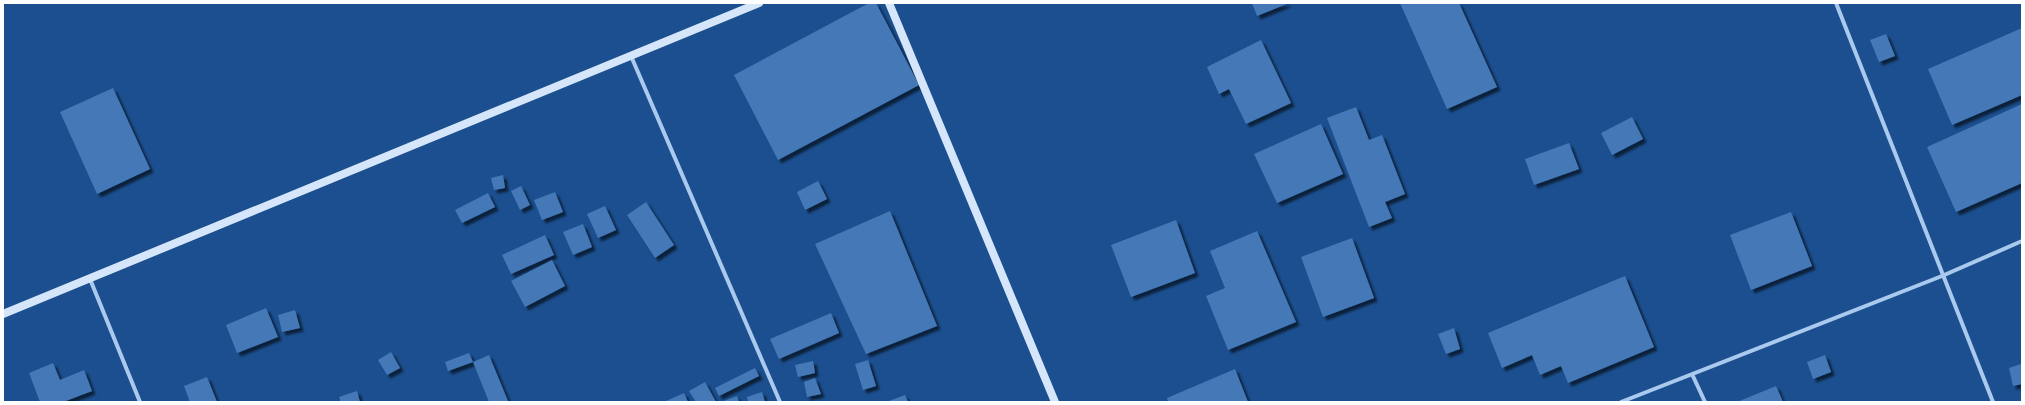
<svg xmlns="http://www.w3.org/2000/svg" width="2025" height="405" font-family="'Work Sans',sans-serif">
	<defs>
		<filter id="shadow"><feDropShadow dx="3.5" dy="3.5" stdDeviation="1" flood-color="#0009"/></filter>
	</defs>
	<rect width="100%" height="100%" fill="#1b4f8f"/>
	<path fill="#4478b7" filter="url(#shadow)" d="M869 3H876L919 85 778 160 734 75Z
		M1252 3H1289L1257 16Z
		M1400 3H1459L1497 87 1447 109Z
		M2022 28V95L1952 125 1928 69Z
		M1886 34 1895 56 1879 62 1870 40Z
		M1261 40 1291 103 1246 124 1229 89 1219 94 1207 67Z
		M113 88 150 169 97 194 60 112Z
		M2022 104V183L1956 212 1927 147Z
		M1356 107 1369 140 1382 135 1405 194 1385 202 1392 218 1369 227 1327 118Z
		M1632 117 1643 139 1612 155 1601 133Z
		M1321 124 1343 174 1277 203 1254 154Z
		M1569 143 1579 169 1534 185 1525 159Z
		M503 175 505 188 494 190 491 178Z
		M818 181 827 199 805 210 797 192Z
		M521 186 530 205 520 210 511 191Z
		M555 192 563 212 542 220 534 200Z
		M488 193 495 207 462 223 455 210Z
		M646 202 674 245 655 258 627 215Z
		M605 206 616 230 598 238 587 214Z
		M890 211 937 326 866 354 815 244Z
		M1791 212 1812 266 1751 290 1730 235Z
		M1176 220 1195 273 1131 297 1111 245Z
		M583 224 592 247 573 255 563 232Z
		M1257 231 1296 322 1228 350 1206 296 1225 288 1210 251Z
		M545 235 554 255 511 274 502 255Z
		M1352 238 1374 298 1323 317 1301 257Z
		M552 260 565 286 525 307 511 281Z
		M1625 276 1654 347 1568 383 1561 366 1540 375 1532 355 1502 368 1488 333Z
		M266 308 278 337 237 353 226 325Z
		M295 310 300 328 282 332 278 315Z
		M831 313 839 333 779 359 770 339Z
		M1454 328 1460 349 1446 354 1438 334Z
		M391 352 400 368 387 375 378 360Z
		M469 353 473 362 448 371 445 362Z
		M489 355 508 401 506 402H489L473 362Z
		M1825 355 1831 372 1813 379 1807 362Z
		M868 360 876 386 863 390 855 364Z
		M813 361 815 373 798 377 795 365Z
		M53 363 60 380 84 370 92 391 63 402H40L29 373Z
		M2021 364 2022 384 2013 386 2009 368Z
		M755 368 759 376 719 396 715 388Z
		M1235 369 1248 402H1168L1167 398Z
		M207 377 217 402H190L184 386Z
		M815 378 821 394 807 397 804 382Z
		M705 382 716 402H696L689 391Z
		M1776 386 1783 402H1737Z
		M357 391 360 402H341L339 397Z
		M762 392 765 402H748L747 397Z
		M684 393 688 402H664Z
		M905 395 908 402H890L889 401Z
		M737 396 739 402H721Z"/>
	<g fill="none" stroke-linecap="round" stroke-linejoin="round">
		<path stroke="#a9c9ee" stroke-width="4" d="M1836 3 1993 402
			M631 56 780 402
			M90 279 140 402
			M1692 374 1705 402
			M1621 402 1942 276 2022 241"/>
		<path stroke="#d6e6fa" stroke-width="8" d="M889 3 1055 402
			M3 314 759 3"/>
	</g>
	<rect width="2025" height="405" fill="none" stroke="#ffffff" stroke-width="8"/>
</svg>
